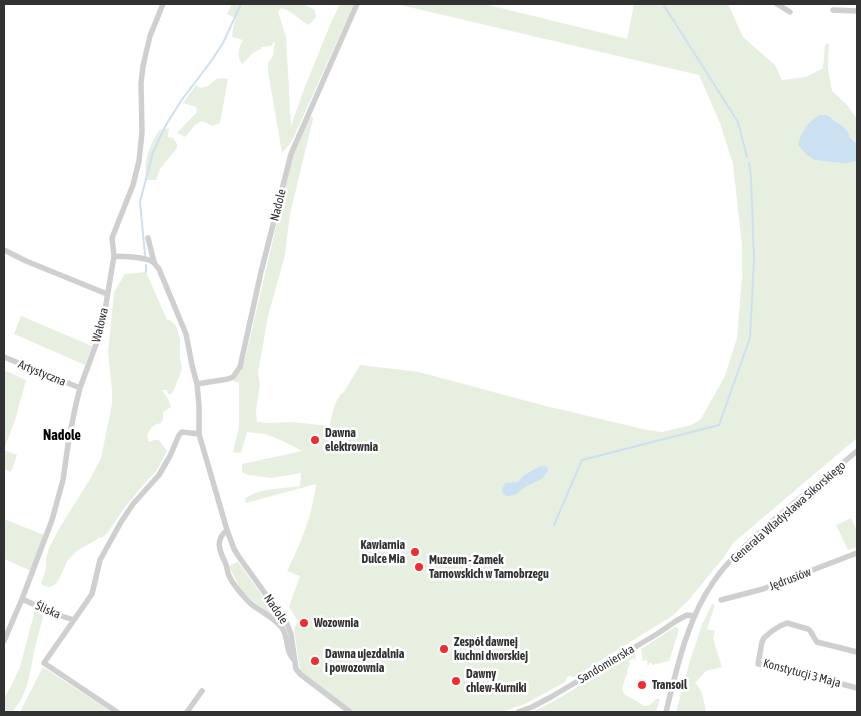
<svg xmlns="http://www.w3.org/2000/svg" width="861" height="716" font-family="'Asap Condensed',sans-serif">
	<rect width="100%" height="100%" fill="#fff"/>
	<path fill="#e7efe0" d="M232 4H303L315 10 316 17 309 25C299 20 293 11 281 8L278 12 286 37 291 126 304 89 330 25 340 4H354L292 141 282 153 268 71V63L273 56 275 41 271 46 261 47V49L253 53 242 64C236 55 239 48 243 40L232 37 233 28 236 18 227 14Z
		M396 4H484L627 39 634 4H728L743 37 775 65 782 80 806 77 823 68 825 45 829 43 828 68 832 91 847 105 857 119V144L850 137 848 132 844 127 834 119 819 115C806 124 803 132 798 145L815 160 841 163H848L856 161 857 158V438L733 543 724 557 687 602 672 616 574 677 569 676 567 677 565 682 527 703 502 712H354L300 671 294 628 298 621 289 607 300 576 287 571C300 545 313 514 316 484L246 503 245 498 255 493 266 490 300 486 301 473 271 478 248 475 242 472V464L302 451 285 442 265 434 247 432 241 453 233 452 239 427V383L233 381 241 371 246 355 293 154 309 119 312 116 313 119 290 214 285 255 268 316 258 373 260 384 256 410 257 422 267 423 292 422 330 426C331 417 335 397 344 392L360 365 419 372 542 405 647 430 662 432 691 425 701 419 725 376 737 338 742 277V245L733 164 720 123 699 75Z
		M222 78 228 79 220 123 213 126 202 121 195 125 185 137 177 133 197 112 196 107 183 103 196 85 200 88 208 86 216 79Z
		M169 128 168 137 173 138 177 144V148L160 169 156 180H147C142 162 150 145 159 130Z
		M146 272 167 320H170L176 326 180 338V357L182 369 173 392 171 394H168L167 390H162L168 399 171 407 163 412V420L161 423C152 425 150 428 147 436L149 442 154 440H159L167 451 157 470 138 491 123 510 108 532 103 537 100 538 99 537 96 540 78 550 68 560 57 583 50 587 45 586 41 584 46 569V559L49 548 60 527 89 481 101 458 112 404V390L108 352 114 292 125 274Z
		M21 316 92 346 85 365 14 334Z
		M4 370 26 380 15 420 4 450 17 455 11 472 4 469Z
		M851 518 857 531V547L848 550 836 525Z
		M4 519 44 535 31 571 4 559Z
		M238 562 284 626 285 628 241 591 229 566Z
		M712 604 715 605 707 629 715 631 713 638 722 667 706 671 695 683C703 690 704 702 706 712H676L690 661 702 625Z
		M35 610H40L43 617C41 626 38 634 36 643 30 667 30 693 12 712H4V698L11 686 20 667Z
		M675 627 678 628 679 630 669 661 652 665V663H649L648 666 647 664 648 661 644 660 643 663 641 649Z
		M635 653 636 662 634 658 629 661 630 664 627 671 628 672 625 679 622 689 624 694 645 706 650 705 656 699H660L656 712H533L554 701Z
		M43 667 110 711 109 712H20Z"/>
	<path fill="#cbe0f0" d="M819 115H827L844 127 848 132 850 137 857 144V158L856 161 848 163H841L815 160 808 156 798 145C801 132 807 123 819 115Z
		M540 466 547 467 548 470 543 478 525 487 515 495 507 496 503 494 502 489 505 483 518 482 523 476Z"/>
	<g fill="none" stroke-linecap="round" stroke-linejoin="round">
		<path stroke="#cbe0f0" stroke-width="2" d="M663 4 738 122 747 157
			M145 255 140 202 153 152 166 125 181 101 212 60 223 43 241 4
			M146 265V272
			M554 525 582 460 719 425 750 338 754 259 751 177 749 163"/>
		<path stroke="#cfcfcf" stroke-width="5.5" d="M777 4 790 12
			M833 10 857 11
			M148 238 154 262
			M4 250 26 261 107 294
			M114 256C123 257 147 256 154 263 154 263 159 269 159 269L186 334 192 365 197 384 199 406V434L227 530 234 549 239 557 287 624 291 634 296 669 300 674 350 712
			M4 357 80 388
			M197 384 228 379 233 377 240 367 261 272 291 154 357 4
			M227 530C215 540 219 550 225 562 227 566 227 569 228 573 231 583 244 597 251 604 261 612 274 617 282 628 289 638 285 651 294 660
			M22 599 55 614 74 620
			M721 600 763 589 857 553
			M4 641 22 599 52 520 63 480 69 438 76 404 80 388 102 328 114 256 112 238 133 185 139 161 142 132 141 83 143 66 150 36 163 4
			M857 652 817 642C813 638 813 632 808 629L787 623 780 626 772 631 764 638 762 642 758 664 807 672 830 681 857 688
			M117 712 44 663 92 594 100 560 121 522 133 504 159 475 170 456 179 435 182 432 199 434
			M187 712 202 691
			M518 712 532 707 551 697 657 634 676 621 687 615 694 616
			M666 712C677 668 687 619 714 581 726 563 743 548 758 534 790 505 824 479 857 451"/>
	</g>
	<g fill="#f22b30" stroke="#fff" stroke-width="2">
		<circle cx="315" cy="440" r="5"/>
		<circle cx="415" cy="552" r="5"/>
		<circle cx="419" cy="567" r="5"/>
		<circle cx="304" cy="623" r="5"/>
		<circle cx="444" cy="649" r="5"/>
		<circle cx="315" cy="661" r="5"/>
		<circle cx="456" cy="681" r="5"/>
		<circle cx="642" cy="685" r="5"/>
	</g>
	<g text-anchor="middle" dominant-baseline="central" stroke-width="5" stroke-linejoin="round" paint-order="stroke">
		<g font-size="12" fill="#323232" stroke="#fff">
			<text transform="translate(278 205) rotate(-76)">Nadole</text>
			<text transform="translate(100 325) rotate(-76)">Wałowa</text>
			<text transform="translate(42 373) rotate(22)">Artystyczna</text>
			<text transform="translate(788 512) rotate(-41)">Generała Władysława Sikorskiego</text>
			<text transform="translate(790 579) rotate(-21)">Jędrusiów</text>
			<text transform="translate(276 609) rotate(56)">Nadole</text>
			<text transform="translate(48 610) rotate(23)">Śliska</text>
			<text transform="translate(606 664) rotate(-31)">Sandomierska</text>
			<text transform="translate(802 673) rotate(15)">Konstytucji 3 Maja</text>
		</g>
		<g font-size="12" font-weight="bold" fill="#323232" stroke="#fff" text-anchor="start">
			<text x="325" y="433">Dawna<tspan x="325" dy="14">elektrownia</tspan></text>
			<text x="405" y="545" text-anchor="end">Kawiarnia<tspan x="405" dy="14">Dulce Mia</tspan></text>
			<text x="429" y="560">Muzeum - Zamek<tspan x="429" dy="14">Tarnowskich w Tarnobrzegu</tspan></text>
			<text x="314" y="623">Wozownia</text>
			<text x="454" y="642">Zespół dawnej<tspan x="454" dy="14">kuchni dworskiej</tspan></text>
			<text x="325" y="654">Dawna ujezdalnia<tspan x="325" dy="14">i powozownia</tspan></text>
			<text x="466" y="674">Dawny<tspan x="466" dy="14">chlew-Kurniki</tspan></text>
			<text x="652" y="685">Transoil</text>
		</g>
		<g font-size="14" font-weight="bold" fill="#000" stroke="#fff">
			<text x="62" y="435">Nadole</text>
		</g>
	</g>
	<rect width="861" height="716" fill="none" stroke="#323232" stroke-width="10"/>
</svg>
